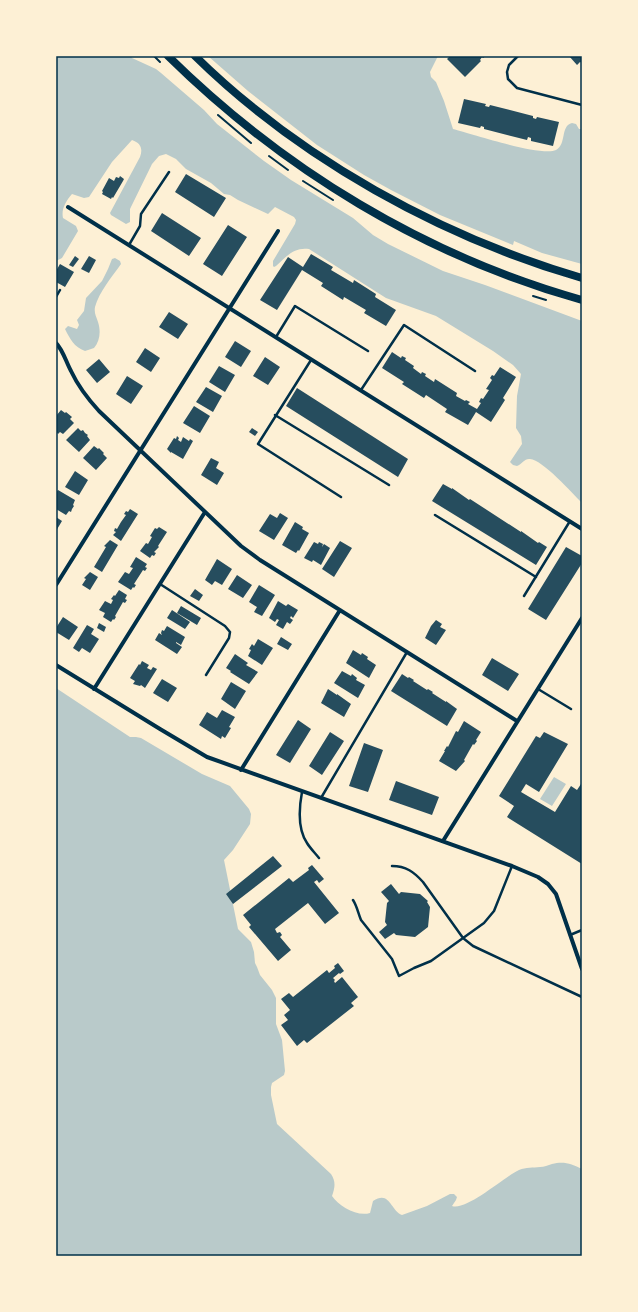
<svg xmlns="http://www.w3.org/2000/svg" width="638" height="1312" font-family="Helvetica,sans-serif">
	<rect width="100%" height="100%" fill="#fdf0d5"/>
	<path fill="#b9caca" d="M56 56H131L132 58 156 69 161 73 204 110 217 124 264 161 291 180 353 218 373 235 388 244 443 271 485 285 582 321V503C572 493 543 460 530 459 525 458 522 464 517 466L513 465 510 462 522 444 521 436 516 428 517 396 521 374 513 365 493 351 436 316 386 298 309 249C294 247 287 256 276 266L274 267 273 266V261L295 224 296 220 294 217 275 207 268 214 238 200 230 195 224 194 211 183 186 169 176 159 166 154 159 156 152 164 130 209V222L126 224 111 215 110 213 140 157C143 149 141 143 132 140L112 162 89 197 84 198 72 194C66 201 61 209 63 218L76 226 78 231 62 258 56 261Z
		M208 56H438L430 72 431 77 436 82 444 101 453 129C472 134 542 157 556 150 567 144 560 126 572 123L576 124 579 129H582V264L542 253 514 241 513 245 440 215 391 190 364 175 317 145 248 91Z
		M115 258 120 261 121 264C112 277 99 292 95 307 94 313 96 316 98 322 101 331 100 341 94 348L85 351C74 347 70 339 65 329L68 326 77 329 79 325 77 320 84 311 86 298 102 281 108 269 112 259Z
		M56 688 130 737H136L141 738 202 774 230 786 249 809 251 814 250 824 233 850 224 860 238 929 251 942 254 952 255 963 257 967 260 975 272 990 276 998V1024L282 1040 285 1071 284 1075 272 1083 271 1087V1095L277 1124 331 1174C336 1182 335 1187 332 1196 339 1206 357 1217 370 1213L373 1201C390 1190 390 1210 402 1215L427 1206 450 1194H454L457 1197 456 1200 452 1206C467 1211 504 1177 519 1170 526 1167 533 1168 540 1167 544 1167 548 1165 552 1164 564 1161 572 1164 582 1169V1256H56Z
		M554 777 566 784 552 806 540 799Z"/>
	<path fill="#264d5e" d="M450 56H486L483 58 482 57 480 60 481 61 465 77 447 59Z
		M569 56H582V63L580 62 577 65Z
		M464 99 486 104 485 106 489 107 490 105 533 116V118L536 119 537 117 559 122 553 146 531 141V138L528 137 527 140 484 129V127L481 126 480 128 458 123Z
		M186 174 226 198 214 217 175 192Z
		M120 176 124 179 123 181 113 198 112 197 111 199 102 194 103 192 102 191 109 178 114 181 116 177 119 178Z
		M162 213 201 238 189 256 151 231Z
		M228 225 247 237 222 276 203 264Z
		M311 254 333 267 331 270 353 283 354 280 376 294 375 297 396 310 386 326 364 313 366 310 344 297 343 300 321 286 323 283 302 270 277 310 260 300 288 257 303 267Z
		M75 256 79 259 73 267 69 265Z
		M89 256 96 260 89 273 81 269Z
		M60 264 74 272 65 287 56 282V271Z
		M169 312 188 324 178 339 159 327Z
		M235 341 251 351 241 367 225 357Z
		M145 348 160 358 151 372 136 362Z
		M392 352 401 358 402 356 406 358 405 360 414 366 413 368 421 374 422 372 426 374 425 376 434 382 435 379 457 393 456 396 465 401 466 400 470 402 468 404 477 409 481 403 479 402 481 398 483 399 489 390 486 389 492 380 490 378 492 375 494 376 500 367 516 377 503 398 505 400 491 422 476 412 468 425 445 412 447 409 426 395 424 398 402 384 404 382 382 368Z
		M265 357 280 367 268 385 253 376Z
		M99 359 110 372 97 383 86 370Z
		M219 366 235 375 225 392 209 382Z
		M127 376 143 386 131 404 116 394Z
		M206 387 222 396 213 412 196 402Z
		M297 388 408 459 398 477 286 406Z
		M194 406 210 416 200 433 183 423Z
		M61 410 65 413 66 412 72 417 70 419 74 423 63 434 60 432 58 434 56 431V416Z
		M78 428 81 431 83 430 85 433 88 435 87 436 90 440 79 452 66 440Z
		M252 428 258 432 255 436 249 432Z
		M177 436 179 438 178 440 181 442 183 437 189 441 190 439 193 441 183 459 171 452V453L167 449 174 438 176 439Z
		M94 446 98 449 99 448 104 453 103 454 107 458 96 470 83 458Z
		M211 458 219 462 216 468 224 473 217 485 201 475Z
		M75 471 88 480 79 495 65 487Z
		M443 484 452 489V488L469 500 470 499 521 532V531L538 543 539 542 547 547 536 565 432 501Z
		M58 490 75 500 73 505 74 506 72 509 71 512 69 511 66 515 56 509 57 499 56 498V493Z
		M130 509 138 514 121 541 113 535 116 532 114 531 115 528 117 529 121 522 126 515 124 514 126 511 128 512Z
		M280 513 288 518 274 540 259 531 270 514 277 518Z
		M56 517 62 521 56 531Z
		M295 522 303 527 302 529 309 533 299 551 298 550 296 553 282 545Z
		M159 527 167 532 158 546 159 547 154 552 156 553 154 556 152 555 150 558 140 551 146 543 148 544 152 537 150 536 155 528 157 529Z
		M110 540 118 545 102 572 94 567 106 547 104 546Z
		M340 541 352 548 334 577 322 569Z
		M314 542 318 544 319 542 323 544 322 547 324 544 330 548 321 565 313 560 312 562 304 558Z
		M566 547 582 556V563L546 620 528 609Z
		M136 557 147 564 145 567 147 568 145 571 143 570 134 584 136 585 134 588 133 587 131 590 118 582 125 572 129 574 133 568 130 567Z
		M217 559 232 569 222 585 215 581 212 585 205 580Z
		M90 572 98 577 90 590 82 585 86 579 84 578Z
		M237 575 252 585 243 598 228 589Z
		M259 585 275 595 262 616 254 612 257 607 249 602Z
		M195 589 203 595 199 601 190 596Z
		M119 590 127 595 125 599 127 600 125 603 123 602 115 616 116 617 114 620 113 619 111 622 103 617 105 613 99 610 105 601 111 604 113 600 111 599 114 595 115 596Z
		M278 601 286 606 288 604 298 610 293 618 291 616 290 618 293 620 290 624 287 622 283 629 276 625 279 620 277 619 275 622 269 618Z
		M181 606 201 618 197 625 177 613Z
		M172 610 190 622 185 629 167 618Z
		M63 617 78 627 69 640 56 632V628Z
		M436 620 442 624 440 627 446 630 436 645 425 638 431 626Z
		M99 623 106 627 104 632 97 628Z
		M87 625 94 629 91 634 99 639 90 653 82 648 79 652 73 648Z
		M167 626 185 637 181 645 176 642V643L182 647 177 654 155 640 159 633 162 635 161 633 162 630 164 631Z
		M281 637 292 644 288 650 277 644Z
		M258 639 273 648 262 665 248 656 251 650 249 649 252 644 254 646Z
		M353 650 361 655 362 653 368 657 367 659 376 665 369 678 346 663Z
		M235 654 248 663 246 665 258 672 249 684 230 672 231 671 226 668Z
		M492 658 519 674 508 691 482 675Z
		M142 661 149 665 147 668 151 670 153 667 157 669 145 688 141 685 140 686 133 684 135 681 130 678 139 664 140 665Z
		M342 671 351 676 352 674 357 678 356 680 365 685 358 698 334 683Z
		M402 674 408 678 409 677 414 680 413 681 427 690 428 689 433 692 432 693 446 702V701L457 709 447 726 391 691Z
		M162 679 177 688 168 702 153 693Z
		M231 682 246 691 235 709 221 699Z
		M328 689 337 695V694L351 704 344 717 321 703Z
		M222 710 235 717 229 727 231 728 225 738 222 736 221 739 199 725 207 712 217 718Z
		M298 720 311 729 290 763 276 755Z
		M464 721 481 732 476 740 477 741 474 745 473 744 464 760 465 761 456 771 439 761 445 751H444L447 746 448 747 456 731 458 732Z
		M330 732 344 741 322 775 309 766Z
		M544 732 568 744 539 792 526 784 521 792 555 812 571 786 577 790 581 784 582 785V864L507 817 514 806 499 796 536 736 540 738Z
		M364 743 383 750 368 792 349 786Z
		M396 781 439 797 432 815 389 800Z
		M273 856 282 866 233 904 226 894Z
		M312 865 324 879 319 883 317 880 314 882 339 913 325 924 308 903 275 929 277 933 280 932 282 935 280 937 291 950 278 961 249 927 251 925 243 915 289 878 293 882 309 870 308 868Z
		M391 884 399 894 401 892 420 894 428 901 427 902 430 907 428 927 415 937 396 935 394 933 385 939 379 932 387 925 385 922 387 903 389 901 381 892Z
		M338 963 344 971 340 974 339 973 333 978 335 980 334 981 335 983 342 977 358 997 351 1003 354 1006 307 1043 304 1040 297 1046 281 1025 288 1020 284 1015 290 1010 281 999 289 993 293 997 327 970 329 973 335 968 334 966Z"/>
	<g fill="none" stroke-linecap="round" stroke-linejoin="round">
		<path stroke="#003049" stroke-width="2" d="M154 56 160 62
			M218 115 251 143
			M269 156 288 170
			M303 181 333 200
			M533 296 546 300"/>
		<path stroke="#003049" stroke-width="2.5" d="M518 56 509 65 507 72 508 79 517 88 582 105
			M129 245 140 226 141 214 169 172
			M56 297 60 290
			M276 337 295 306 368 351
			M311 360 258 444 341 497
			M361 390 404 325 475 371
			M275 415 389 485
			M435 515 536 577
			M160 584 225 626 230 632 229 638 206 675
			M524 596 570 521
			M538 689 571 709
			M302 792C299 808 297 828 307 843 310 848 315 853 319 858
			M321 798 407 652
			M392 866C406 866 414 872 423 882L463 938 473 946 582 997
			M353 900C357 906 358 913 361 920L392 959 399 976 414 968 431 961 484 923 494 911 512 866
			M570 935 582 930"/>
		<path stroke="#003049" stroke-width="4" d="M68 207 582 529
			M56 343C63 350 66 362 71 371 78 386 88 399 99 411L241 546 260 560 517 721
			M56 585 278 231
			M56 665 160 729 207 757 512 866 538 877 548 884 556 894 582 969
			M94 689 205 512
			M241 770 340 610
			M443 841 582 618"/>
		<path stroke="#003049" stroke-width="8" d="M168 56C284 170 425 256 582 300
			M195 56C300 159 441 237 582 278"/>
	</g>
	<rect width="638" height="1312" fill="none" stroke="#fdf0d5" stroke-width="114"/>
	<rect x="57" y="57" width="524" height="1198" fill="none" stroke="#003049" stroke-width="1.5"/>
</svg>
